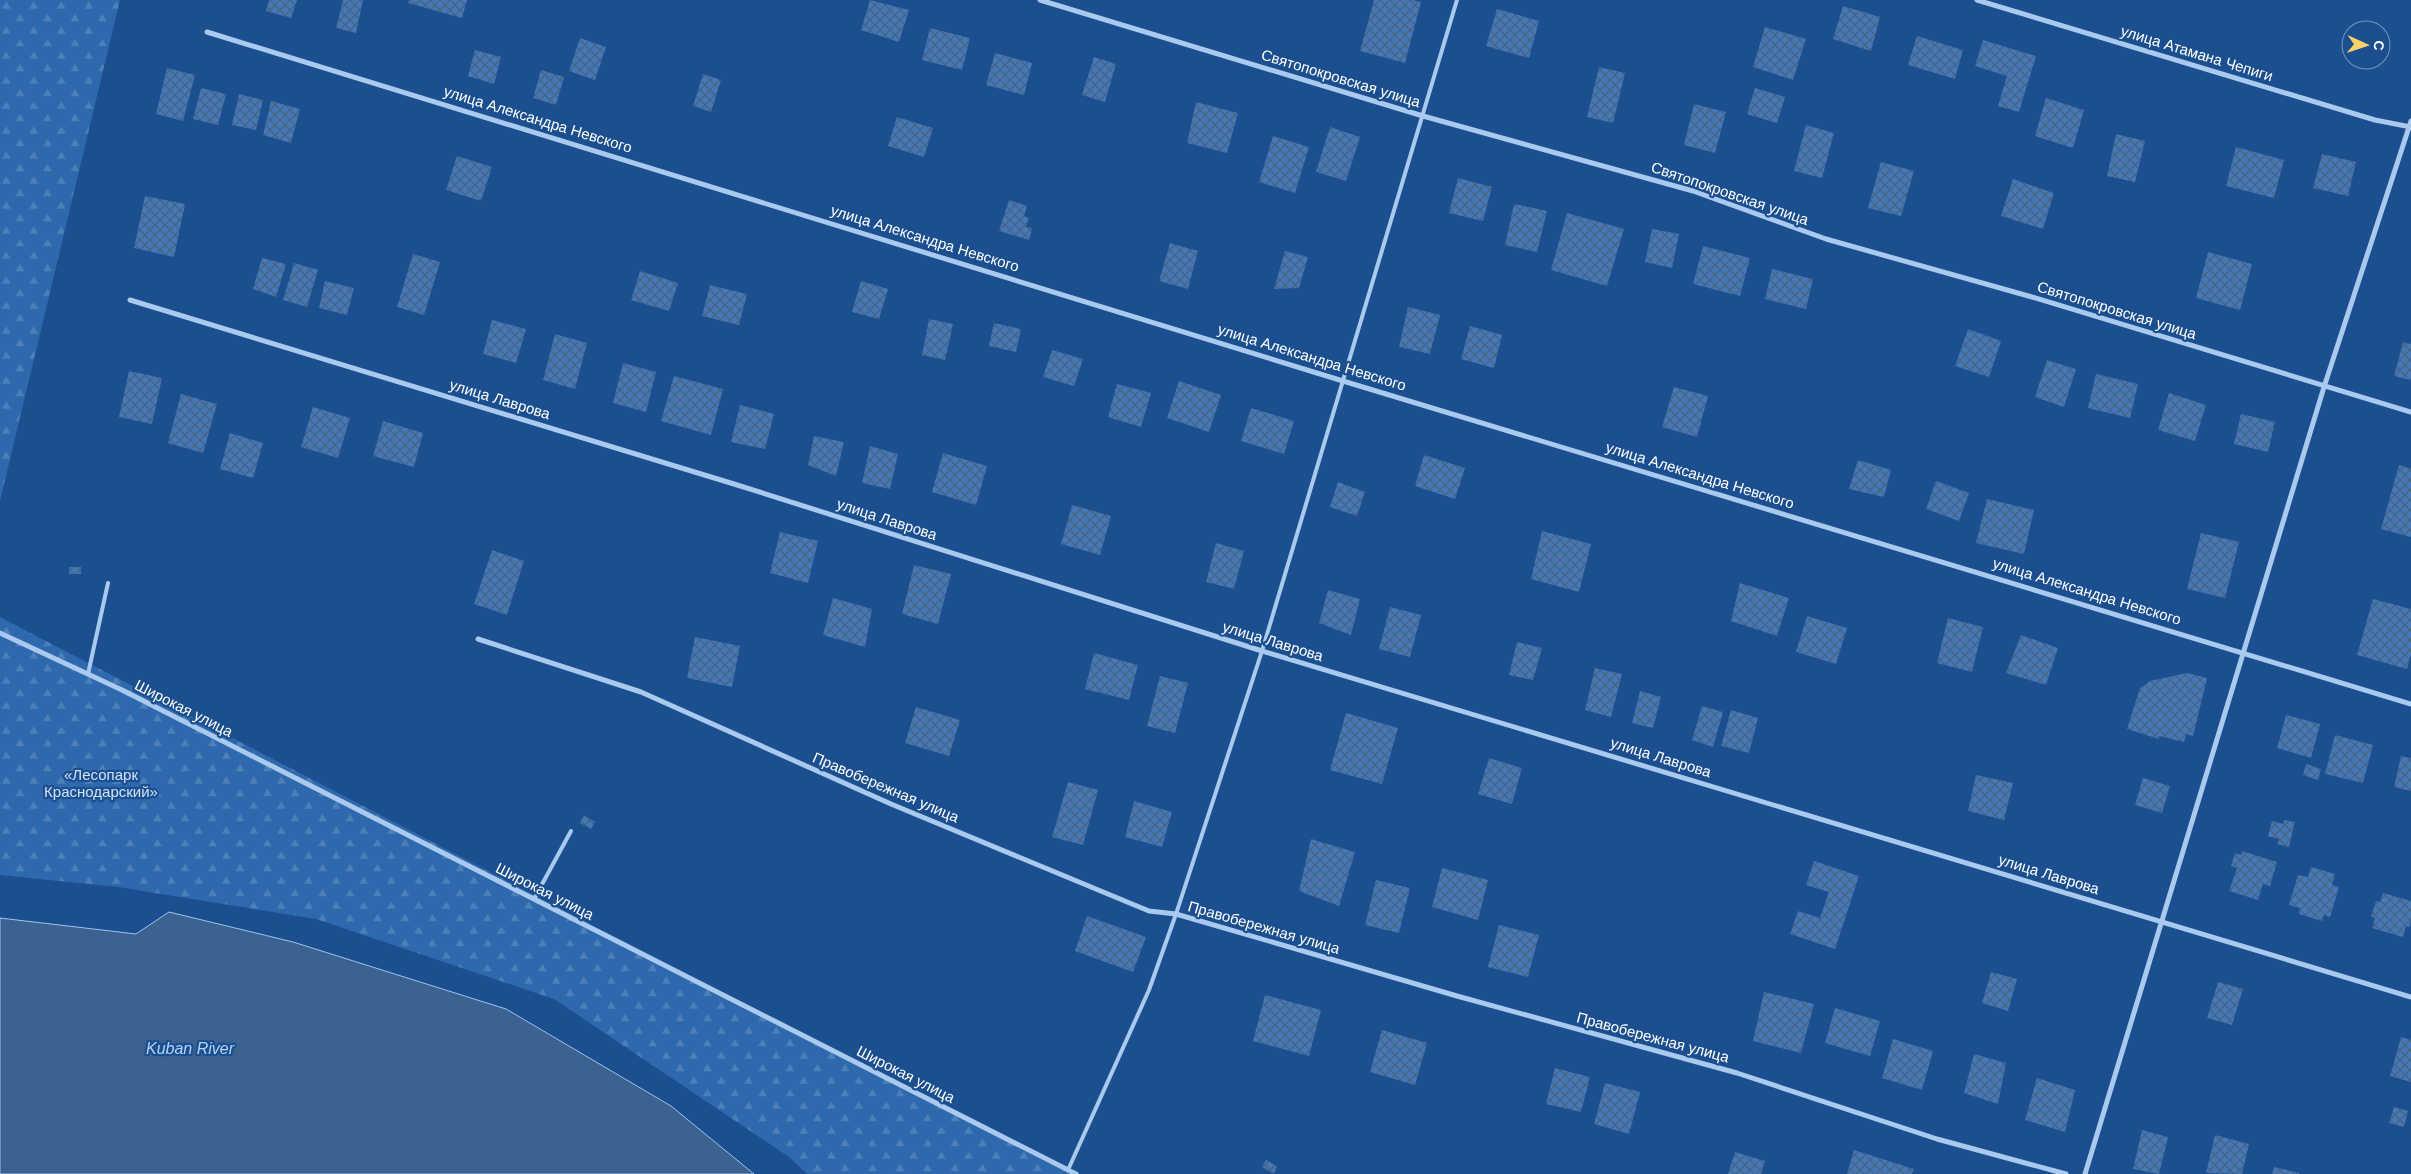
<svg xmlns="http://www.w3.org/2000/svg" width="2411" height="1174" font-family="Arial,sans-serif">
	<defs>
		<pattern id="forest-firs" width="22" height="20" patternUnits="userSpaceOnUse" patternTransform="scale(1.25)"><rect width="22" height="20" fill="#2e69ad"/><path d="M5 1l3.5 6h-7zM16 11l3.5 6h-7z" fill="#4d80b9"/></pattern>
		<pattern id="building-cross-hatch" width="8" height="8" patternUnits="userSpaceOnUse" patternTransform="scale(1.25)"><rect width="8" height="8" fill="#4478b7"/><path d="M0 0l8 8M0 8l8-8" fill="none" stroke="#486282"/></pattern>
	</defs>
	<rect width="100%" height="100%" fill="#1b4f8f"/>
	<path fill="url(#forest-firs)" d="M0 0H120L0 501Z
		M0 617 1070 1174H807L789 1157 554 999 316 919 118 887 0 875Z"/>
	<path fill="#3c6290" stroke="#9cc4f0" d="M169 912 293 942 506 1009 671 1106 754 1174H0V918L136 934Z"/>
	<path fill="url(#building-cross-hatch)" d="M269 0H297L291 18 266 11Z
		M343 0H363L356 33 336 28Z
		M409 0H467L462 18 408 3Z
		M870 0 909 10 899 42 861 30Z
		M1374 0H1412L1421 2 1405 63 1360 51Z
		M1843 6 1880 17 1871 51 1833 39Z
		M1497 9 1539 21 1529 58 1486 46Z
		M1765 27 1806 39 1793 80 1753 67Z
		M930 28 970 38 962 70 922 60Z
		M1917 36 1963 50 1955 79 1908 65Z
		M580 38 606 47 595 80 569 71Z
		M1983 40 2036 56 2019 112 1998 106 2007 76 1975 66Z
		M475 50 501 57 494 84 468 76Z
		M995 53 1032 63 1024 95 986 85Z
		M1094 57 1116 64 1105 102 1082 95Z
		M1599 67 1625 73 1613 123 1587 117Z
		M167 68 195 75 183 121 156 114Z
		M541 70 564 77 556 105 533 98Z
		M703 74 721 80 711 112 693 106Z
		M201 88 226 94 218 125 193 119Z
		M1755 88 1785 97 1777 123 1747 114Z
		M239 94 263 100 256 130 232 125Z
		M2046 98 2084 110 2073 148 2035 136Z
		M271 101 300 109 291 143 263 135Z
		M1196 102 1238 113 1227 153 1187 143Z
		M1694 104 1726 112 1715 153 1684 145Z
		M897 117 933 128 924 157 888 146Z
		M1806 125 1834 133 1822 178 1794 171Z
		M1330 127 1360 137 1346 181 1316 172Z
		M2116 134 2145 141 2135 182 2107 176Z
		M1273 136 1309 147 1295 193 1259 182Z
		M2236 147 2284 160 2274 198 2226 186Z
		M2322 154 2356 162 2348 196 2313 188Z
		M457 156 492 167 481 201 446 190Z
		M1881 162 1914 171 1901 216 1868 208Z
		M1458 178 1492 187 1483 221 1449 213Z
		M2013 179 2054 193 2043 229 2001 216Z
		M145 196 185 204 174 257 134 248Z
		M1009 200 1027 206 1024 216 1029 218 1026 227 1032 228 1029 240 999 231Z
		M1514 204 1547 211 1537 252 1505 245Z
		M1567 213 1624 229 1607 286 1551 270Z
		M1652 229 1679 234 1672 268 1645 262Z
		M1170 243 1198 251 1188 289 1159 281Z
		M1703 246 1750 258 1740 296 1693 284Z
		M1285 251 1308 257 1299 288 1274 289Z
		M2208 252 2252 264 2240 310 2196 298Z
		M413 254 440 262 424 315 397 307Z
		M262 258 286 264 276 297 253 289Z
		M294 263 318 270 307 307 283 300Z
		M1772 269 1813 279 1806 309 1765 299Z
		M640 271 678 283 669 311 631 300Z
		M325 281 354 288 347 315 319 308Z
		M861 281 888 289 879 319 852 312Z
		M710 285 747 294 739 325 702 316Z
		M1408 307 1440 315 1430 354 1399 347Z
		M929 319 953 324 945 360 922 355Z
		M492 320 526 329 516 363 483 354Z
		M994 323 1021 329 1016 352 989 346Z
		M1470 326 1502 335 1494 368 1461 359Z
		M1968 329 2001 341 1989 377 1955 366Z
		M555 334 587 343 575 389 543 380Z
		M2403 342 2411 344V380L2394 376Z
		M1052 350 1083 359 1074 386 1043 377Z
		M2047 360 2076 369 2064 407 2035 397Z
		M623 363 656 372 646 412 613 403Z
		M129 371 162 378 152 424 119 417Z
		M2096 374 2138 384 2130 418 2088 408Z
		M674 376 723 389 711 435 661 421Z
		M1179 381 1221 395 1209 432 1167 418Z
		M1117 384 1151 393 1141 427 1108 417Z
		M1674 387 1708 396 1697 437 1662 427Z
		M2169 393 2206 405 2195 441 2158 430Z
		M181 394 217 404 203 453 168 443Z
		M740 405 774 414 765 449 731 442Z
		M313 407 350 418 338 458 301 447Z
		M1251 408 1294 421 1284 454 1241 441Z
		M2241 414 2275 422 2268 452 2234 444Z
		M383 421 423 433 414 467 373 456Z
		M230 433 263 443 253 478 220 469Z
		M814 436 844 442 836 476 808 465Z
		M870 446 898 454 890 489 862 483Z
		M943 453 987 466 976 505 932 492Z
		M1424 455 1465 468 1455 499 1415 486Z
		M1858 460 1891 470 1884 497 1849 489Z
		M2399 465 2411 469V537L2381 529Z
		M1936 481 1969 493 1959 521 1926 509Z
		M1338 482 1365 492 1357 516 1330 507Z
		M1987 499 2034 510 2024 554 1976 543Z
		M1072 505 1111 516 1100 555 1061 544Z
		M1542 531 1591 544 1579 592 1531 579Z
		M780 532 818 541 808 583 770 573Z
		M2201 533 2239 542 2225 598 2187 589Z
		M1216 543 1244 551 1234 589 1206 582Z
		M492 550 524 561 507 615 474 604Z
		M914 565 951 574 938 624 902 614Z
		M69 567H81V574H69Z
		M1740 583 1789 598 1777 636 1731 621Z
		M1328 590 1360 599 1351 635 1319 623Z
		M833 598 872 609 865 647 823 635Z
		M2373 599 2411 609V654L2407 669 2357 655Z
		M1390 607 1421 615 1410 657 1379 649Z
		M1807 616 1847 628 1836 664 1796 652Z
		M1948 618 1983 627 1972 672 1937 663Z
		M2021 635 2058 648 2046 685 2006 673Z
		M695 637 740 646 732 687 687 678Z
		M1517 642 1542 648 1533 680 1509 675Z
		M1094 653 1138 665 1129 700 1085 689Z
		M1595 668 1622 674 1611 717 1585 710Z
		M2187 673 2207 678 2193 736 2186 734 2184 742 2159 736V739L2127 729 2140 688 2150 681Z
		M1160 676 1188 683 1175 733 1147 726Z
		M1640 691 1661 697 1653 728 1632 723Z
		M1702 706 1723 712 1713 747 1692 740Z
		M916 707 960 720 949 756 905 743Z
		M1731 710 1758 718 1749 753 1721 746Z
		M1346 713 1398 728 1382 784 1330 770Z
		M2286 715 2320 724 2311 758 2277 748Z
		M2335 735 2373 745 2363 783 2325 774Z
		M2401 756 2411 758V791L2394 787Z
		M1489 758 1522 768 1512 804 1478 794Z
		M2306 764 2321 769 2318 780 2303 775Z
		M1976 775 2013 783 2004 820 1968 811Z
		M2143 778 2170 786 2162 813 2135 805Z
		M1068 782 1098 790 1083 845 1052 837Z
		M1134 801 1172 812 1162 847 1125 837Z
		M584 815 595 822 591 829 580 823Z
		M2284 820 2295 822 2289 847 2277 844 2279 839 2268 836 2272 821 2283 824Z
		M1311 839 1355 852 1339 906 1299 891Z
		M2242 851 2277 862 2270 886 2263 884 2258 900 2229 891 2237 868 2231 866 2235 853 2241 855Z
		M1814 861 1859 876 1835 949 1790 934 1798 911 1820 918 1829 892 1806 885Z
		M2311 867 2335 874 2332 885 2339 887 2330 917 2324 915 2322 921 2299 914 2300 908 2289 905 2298 875 2308 877Z
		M1442 868 1488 880 1478 920 1432 907Z
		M1376 880 1410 888 1399 933 1365 925Z
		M2383 893 2411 901V921L2409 927 2406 926 2403 937 2372 928 2375 918 2371 917 2376 901 2380 902Z
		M1087 916 1146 937 1133 972 1075 951Z
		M1499 925 1539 935 1528 977 1488 967Z
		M1991 972 2017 979 2008 1011 1982 1003Z
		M2218 982 2243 989 2232 1025 2207 1018Z
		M1764 992 1814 1004 1801 1053 1753 1041Z
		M1265 995 1321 1010 1309 1056 1253 1041Z
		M1835 1008 1880 1021 1870 1056 1825 1043Z
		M1382 1030 1427 1043 1415 1085 1370 1072Z
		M2401 1037 2411 1040V1082L2390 1076Z
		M1893 1039 1933 1051 1922 1090 1882 1078Z
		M1974 1054 2006 1063 1998 1104 1964 1093Z
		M1555 1068 1590 1077 1581 1112 1546 1104Z
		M2037 1078 2075 1090 2065 1132 2025 1120Z
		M1605 1083 1640 1092 1629 1134 1594 1124Z
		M2394 1107 2408 1111 2404 1127 2389 1123Z
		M2142 1130 2168 1137 2159 1174 2133 1169Z
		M2215 1135 2249 1144 2242 1174 2206 1173Z
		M1854 1150 1914 1169 1912 1174H1847Z
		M1735 1152 1765 1161 1761 1174H1728Z
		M1266 1160 1277 1166 1274 1174 1262 1167Z
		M2274 1167 2299 1173V1174H2272Z"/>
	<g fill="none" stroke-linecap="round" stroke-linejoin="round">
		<path stroke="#a9c9ee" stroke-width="4" d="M88 674 108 583
			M534 899 571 831
			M1068 1170 1149 990 1176 914 1262 651 1457 0"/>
		<path stroke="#a9c9ee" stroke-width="5" d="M1040 0 1423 116 1693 191 1826 239 2032 297 2411 412
			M1977 0 2375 120 2411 127
			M207 32 1343 381 2411 704
			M130 300 734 484 1262 651 2411 997
			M0 633 122 690 1076 1174
			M478 639 641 692 891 804 1149 911 1176 914 1457 996 1737 1073 1937 1139 2066 1174
			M2085 1174 2324 387 2411 121"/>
	</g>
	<g text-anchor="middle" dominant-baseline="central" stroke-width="4.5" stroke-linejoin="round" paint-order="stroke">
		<g font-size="15" fill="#fff" stroke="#1b4f8f">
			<text transform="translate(2197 53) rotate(17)">улица Атамана Чепиги</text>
			<text transform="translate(1341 78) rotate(17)">Святопокровская улица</text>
			<text transform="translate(538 119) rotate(17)">улица Александра Невского</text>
			<text transform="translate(1730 193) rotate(19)">Святопокровская улица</text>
			<text transform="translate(925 238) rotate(17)">улица Александра Невского</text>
			<text transform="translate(2117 310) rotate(17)">Святопокровская улица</text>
			<text transform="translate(1312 357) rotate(17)">улица Александра Невского</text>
			<text transform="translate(500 399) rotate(17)">улица Лаврова</text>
			<text transform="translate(1700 475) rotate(17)">улица Александра Невского</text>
			<text transform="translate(887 519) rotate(18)">улица Лаврова</text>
			<text transform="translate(2087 591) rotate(17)">улица Александра Невского</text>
			<text transform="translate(1273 641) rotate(17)">улица Лаврова</text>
			<text transform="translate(184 708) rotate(27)">Широкая улица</text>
			<text transform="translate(1661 757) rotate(17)">улица Лаврова</text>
			<text transform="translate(886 787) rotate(23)">Правобережная улица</text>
			<text transform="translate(2049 874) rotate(17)">улица Лаврова</text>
			<text transform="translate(545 891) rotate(27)">Широкая улица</text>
			<text transform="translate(1264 927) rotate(16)">Правобережная улица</text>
			<text transform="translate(1653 1037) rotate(15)">Правобережная улица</text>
			<text transform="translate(906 1074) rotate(27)">Широкая улица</text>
		</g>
		<g font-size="15" fill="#cfe3fa" stroke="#1b4f8f">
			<text x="101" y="774">«Лесопарк<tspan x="101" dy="17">Краснодарский»</tspan></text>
		</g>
		<g font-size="16" font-style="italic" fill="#b5d3f5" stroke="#1b4f8f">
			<text x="190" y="1048">Kuban River</text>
		</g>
	</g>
	<g transform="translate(2366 45) rotate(93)"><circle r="24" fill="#1b4f8f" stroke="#7695bc"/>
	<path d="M0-4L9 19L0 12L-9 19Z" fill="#ffd166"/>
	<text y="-8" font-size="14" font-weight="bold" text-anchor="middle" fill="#ffffff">С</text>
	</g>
</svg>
